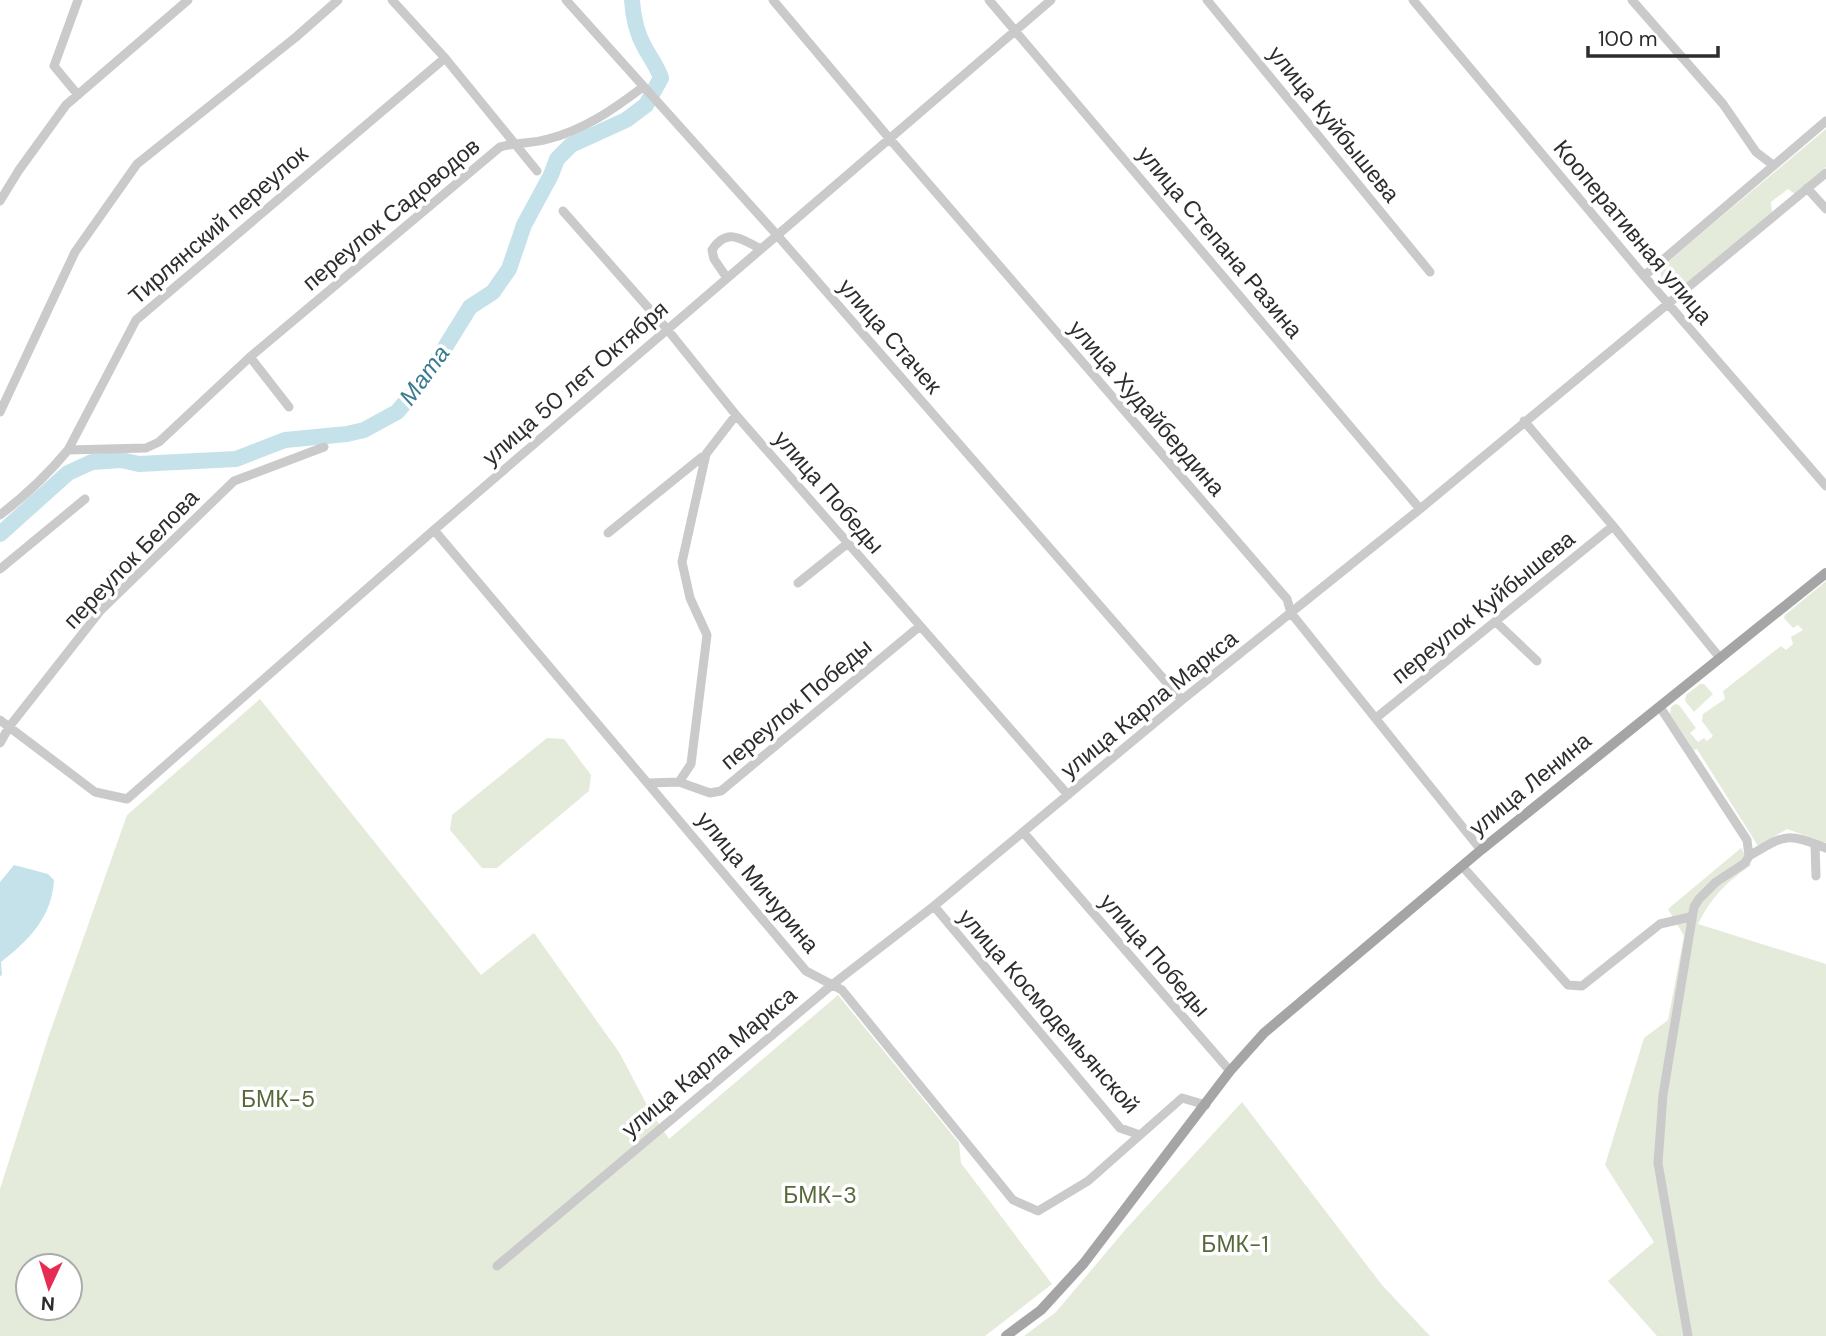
<svg xmlns="http://www.w3.org/2000/svg" width="1826" height="1336" font-family="'DM Sans',sans-serif">
	<rect width="100%" height="100%" fill="#fff"/>
	<path fill="#e5ebda" fill-rule="evenodd" d="M1826 129V167L1795 194 1788 189 1771 202 1772 212 1684 285C1670 288 1658 284 1661 267Z
		M1826 581V843L1787 829 1758 846 1697 749 1694 750 1670 714 1671 707 1675 704 1679 705 1696 728 1690 733 1698 742 1704 738 1707 741 1713 736 1702 721 1703 714 1725 699 1723 691 1781 646 1786 650 1793 644 1791 637 1803 630 1798 625 1793 628 1784 618 1785 615Z
		M1700 684H1704L1713 694 1694 712 1685 701 1686 695Z
		M260 699 481 975 534 933 619 1052 648 1107 669 1139 838 995 959 1143 961 1163 1052 1284 985 1336H0V1189L48 1038 127 815ZM28 1266H70V1308H28Z
		M547 738 564 739 591 775 589 791 497 868H482L450 830 452 815Z
		M1741 848 1751 865C1726 883 1712 896 1698 924L1826 964V1336H1657L1608 1281 1654 1242 1605 1165 1644 1038 1668 1020 1684 936 1668 909Z
		M1242 1102 1382 1285 1430 1336H1024L1056 1312 1125 1230Z"/>
	<path fill="#c5e2eb" d="M14 865 48 874 54 880C52 917 29 940 1 962L2 974 0 977V882Z"/>
	<g fill="none" stroke-linecap="round" stroke-linejoin="round">
		<path stroke="#c5e2eb" stroke-width="16" d="M0 534 68 473 92 462 121 460 139 464 236 459 285 440 347 434 364 430 397 412 426 378 470 307 493 292 509 269 524 225 551 175 557 159 571 145 626 120 646 105 661 78C657 66 651 59 645 48 637 34 633 17 632 0"/>
		<path stroke="#cacaca" stroke-width="9" d="M392 0 445 58 537 171
			M566 0 777 235 1182 700
			M773 0 889 138 1287 599 1291 613 1481 850
			M989 0 1420 509
			M1207 0 1430 272
			M1413 0 1644 276 1826 486
			M1632 0 1723 104 1756 152 1773 165
			M78 95 54 66 78 0
			M1807 188 1826 209
			M0 201 19 170 66 105 188 0
			M563 211 667 329 736 415 1068 795
			M1644 276 1826 121
			M727 278 714 259 712 250C727 227 741 239 761 249
			M250 357 289 407
			M0 412 75 252 137 164 296 37 338 0
			M1524 421 1613 526 1720 658
			M68 450 146 448 159 442 250 357 500 147C516 142 532 144 548 139 584 130 614 109 643 87
			M0 515C25 496 48 474 68 450L136 320 445 58
			M434 530 806 971 842 990 1013 1200 1038 1211 1088 1181 1182 1098 1206 1105
			M608 533 702 457
			M0 569 85 499
			M798 583 848 543
			M1496 622 1537 661
			M1660 707 1747 840 1749 856 1745 863 1716 882 1699 899 1694 907 1663 1095 1658 1163 1688 1336
			M1376 718 1613 526
			M0 720 95 792 127 799 434 530 1051 0
			M0 743 9 727 101 610 234 481 324 447
			M679 782 691 764 707 635 690 598 682 562 706 454 736 415
			M649 783 679 782 710 793 721 791 920 626
			M1023 832 1230 1071
			M1815 844 1816 876
			M1749 856C1785 835 1785 832 1826 848
			M1462 866 1568 985 1582 986 1660 924 1690 917
			M934 906 1120 1128 1140 1135
			M497 1266 833 984 934 906 1182 700 1420 509 1826 173"/>
		<path stroke="#a5a5a5" stroke-width="10" d="M1006 1336 1041 1310 1084 1263 1230 1071 1264 1033 1481 850 1826 573"/>
	</g>
	<g text-anchor="middle" dominant-baseline="central" stroke-width="7" stroke-linejoin="round" paint-order="stroke">
		<g font-size="23" fill="#2d2d2d" stroke="#fff">
			<text transform="translate(1334 124) rotate(51)">улица Куйбышева</text>
			<text transform="translate(391 214) rotate(-40)">переулок Садоводов</text>
			<text transform="translate(218 225) rotate(-41)">Тирлянский переулок</text>
			<text transform="translate(1633 232) rotate(50)">Кооперативная улица</text>
			<text transform="translate(1220 242) rotate(50)">улица Степана Разина</text>
			<text transform="translate(890 336) rotate(49)">улица Стачек</text>
			<text transform="translate(575 383) rotate(-41)">улица 50 лет Октября</text>
			<text transform="translate(1147 408) rotate(49)">улица Худайбердина</text>
			<text transform="translate(829 492) rotate(49)">улица Победы</text>
			<text transform="translate(131 559) rotate(-46)">переулок Белова</text>
			<text transform="translate(1483 607) rotate(-39)">переулок Куйбышева</text>
			<text transform="translate(796 704) rotate(-40)">переулок Победы</text>
			<text transform="translate(1149 704) rotate(-39)">улица Карла Маркса</text>
			<text transform="translate(1530 784) rotate(-39)">улица Ленина</text>
			<text transform="translate(758 882) rotate(50)">улица Мичурина</text>
			<text transform="translate(1155 955) rotate(49)">улица Победы</text>
			<text transform="translate(1049 1011) rotate(49)">улица Космодемьянской</text>
			<text transform="translate(709 1062) rotate(-40)">улица Карла Маркса</text>
		</g>
		<g font-size="23" fill="#57693a" stroke="#fff">
			<text x="278" y="1099">БМК-5</text>
			<text x="820" y="1195">БМК-3</text>
			<text x="1235" y="1244">БМК-1</text>
		</g>
		<g font-size="24" font-style="italic" fill="#3b7b8f" stroke="#fff">
			<text transform="translate(424 375) rotate(-54)">Мата</text>
		</g>
	</g>
	<g transform="translate(49 1287) rotate(184)"><circle r="33" fill="#ffffff" stroke="#ababab" stroke-width="2"/>
	<path d="M0-5L12 26L0 18L-12 26Z" fill="#e62c55"/>
	<text y="-10" font-size="19" font-weight="bold" text-anchor="middle" fill="#2d2d2d">N</text>
	</g>
	<path d="M1588 46v10h130v-10" fill="none" stroke="#2d2d2d" stroke-width="3.5"/>
	<text x="1598" y="46" font-size="21" fill="#2d2d2d" stroke="#ffffff" stroke-width="5" paint-order="stroke">100 m</text>
</svg>
